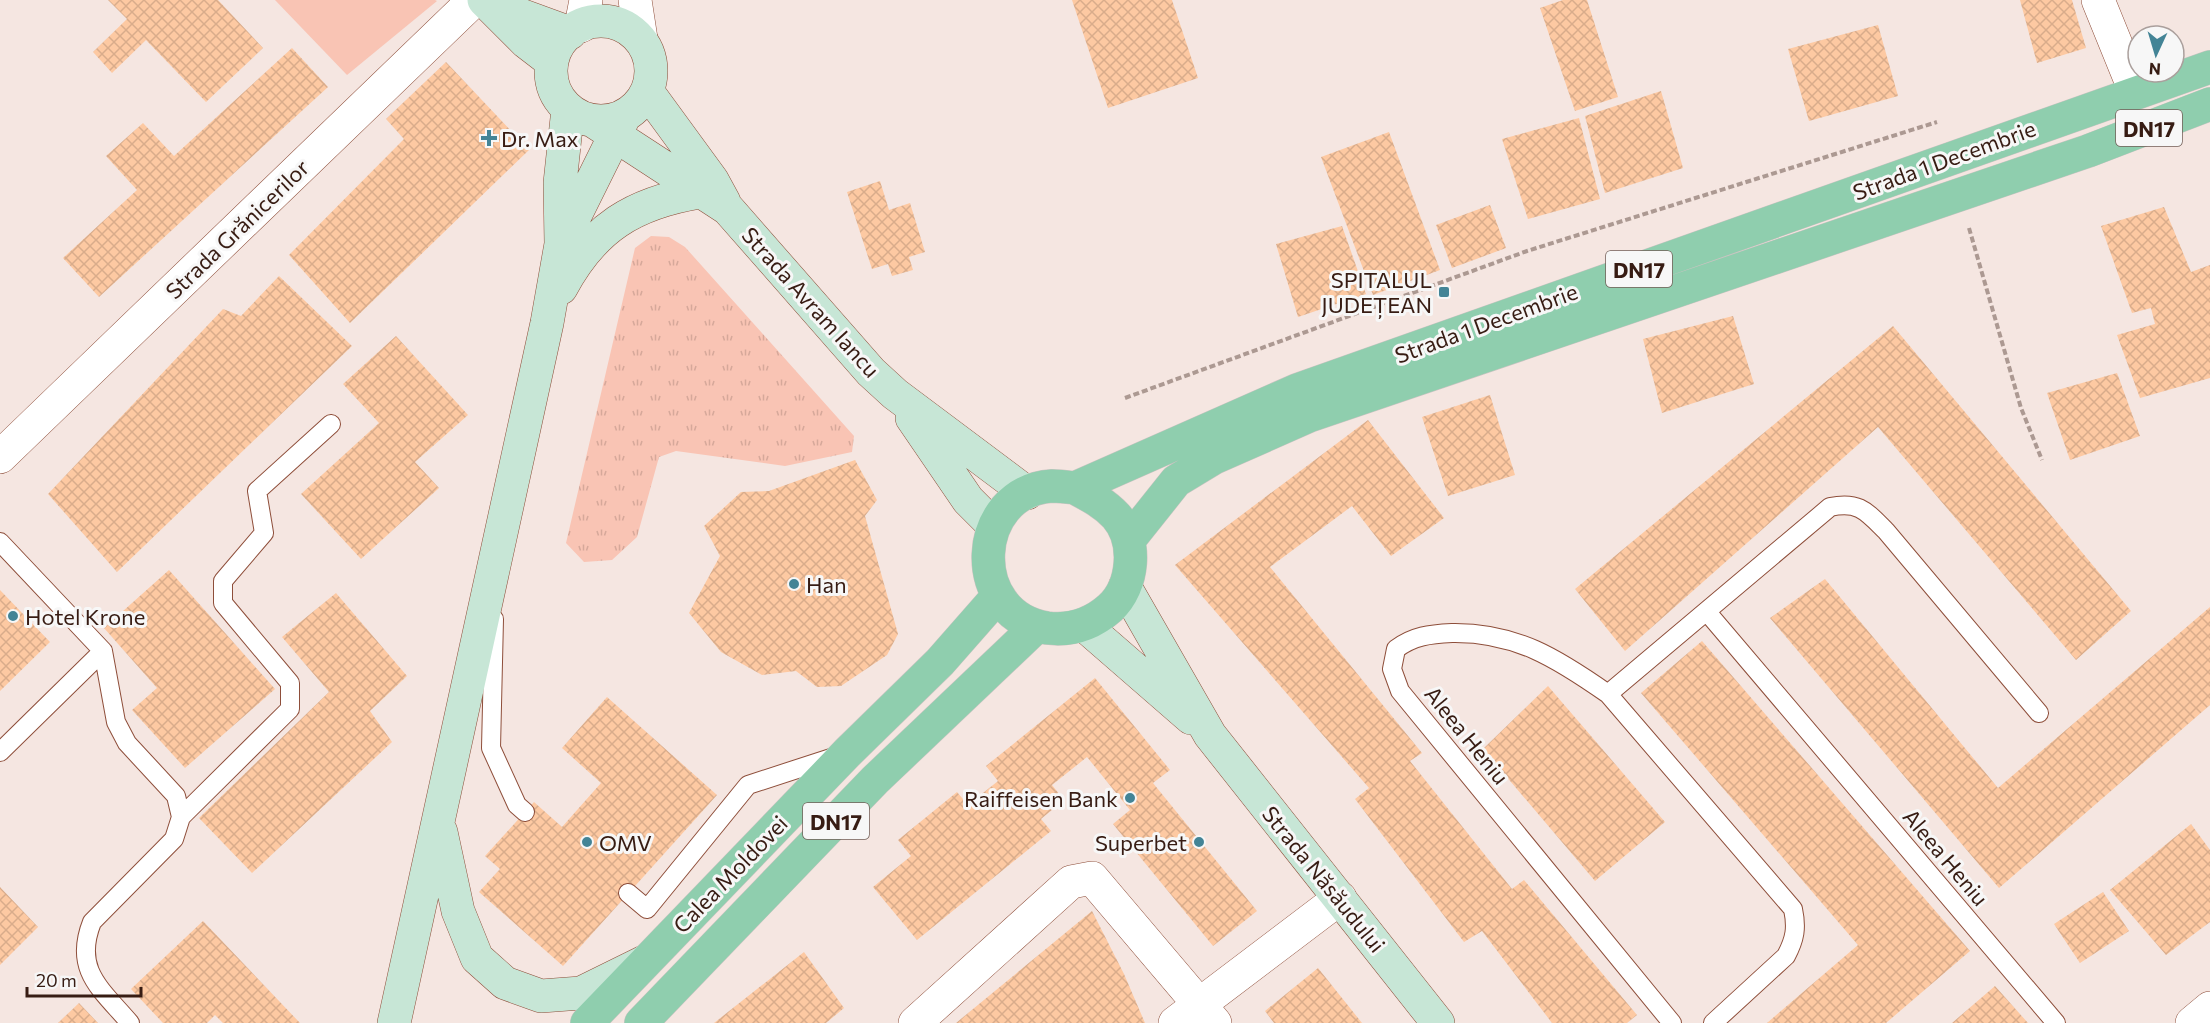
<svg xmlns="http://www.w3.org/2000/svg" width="2210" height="1023" font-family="Commissioner,sans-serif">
	<defs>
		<pattern id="park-tufts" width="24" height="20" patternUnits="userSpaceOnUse" patternTransform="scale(1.5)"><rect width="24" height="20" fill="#f9c4b4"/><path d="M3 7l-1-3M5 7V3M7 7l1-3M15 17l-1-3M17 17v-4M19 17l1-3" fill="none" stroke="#d6a89a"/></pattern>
		<pattern id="building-cross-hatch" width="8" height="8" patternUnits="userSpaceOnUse" patternTransform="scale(1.5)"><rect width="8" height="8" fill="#fdc9a2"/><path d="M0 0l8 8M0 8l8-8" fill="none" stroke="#d9ac8b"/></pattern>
	</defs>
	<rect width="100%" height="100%" fill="#f5e6e1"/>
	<path fill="#f9c4b4" d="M275 0H435L437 1 347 75Z"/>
	<path fill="url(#park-tufts)" d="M651 236 669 237 685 247 854 436 852 452 785 466 676 451 659 457 637 537 612 560 584 562 566 543 635 248Z"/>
	<path fill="url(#building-cross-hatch)" d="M108 0H218L263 48 206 102 146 40 112 73 93 52 127 19Z
		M1072 0H1172L1198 78 1108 108Z
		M1563 0H1587L1618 97 1575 111 1540 8Z
		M2020 0H2072L2086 48 2037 63Z
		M1878 25 1898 96 1809 121 1788 49Z
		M292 48 328 87 99 297 63 258 137 190 106 156 143 123 174 156Z
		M446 62 529 150 350 323 289 255 404 139 386 119Z
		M1661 91 1683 168 1605 193 1585 116Z
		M1579 118 1600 199 1528 219 1502 139Z
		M1389 132 1440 270 1373 295 1321 157Z
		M880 181 889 210 910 203 925 252 909 257 913 270 892 276 888 264 872 269 847 192Z
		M1490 205 1506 248 1452 268 1436 225Z
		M2164 207 2191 272 2210 265V378L2140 398 2117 335 2155 324 2151 308 2132 313 2101 226Z
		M1342 226 1366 294 1298 317 1276 244Z
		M279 276 352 346 117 572 48 494 223 309 241 316Z
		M1733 316 1754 384 1662 413 1643 339Z
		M1893 326 2131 611 2076 660 1878 427 1625 651 1575 589Z
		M396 336 468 415 415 462 439 488 361 559 301 494 379 423 343 384Z
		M2117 373 2140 436 2070 460 2047 393Z
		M1490 395 1515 475 1448 496 1422 417Z
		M1368 420 1444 518 1391 556 1352 506 1270 567 1422 753 1410 761 1512 889 1524 880 1637 1015 1627 1023H1552L1482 931 1464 942 1355 799 1369 788 1175 565Z
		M855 460 877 500 865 516 898 634 887 655 841 686 817 687 796 671 762 675 721 652 689 613 720 556 704 526 741 492 769 491Z
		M169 570 275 689 185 768 132 710 157 688 104 628Z
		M1825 579 1998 788 2210 607V705L1999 888 1770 618Z
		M0 590 50 642 0 691Z
		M336 593 407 676 370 711 392 742 252 873 199 818 329 692 282 637Z
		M1702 641 1970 951 1886 1023H1767L1858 945 1641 693Z
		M1095 678 1170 770 1153 783 1257 911 1213 946 1113 824 1130 810 1087 757 1052 785 1064 800 1041 819 1051 831 917 940 873 887 911 856 898 840 957 792 968 805 998 781 986 766Z
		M1548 686 1665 822 1595 881 1483 749Z
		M607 697 717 795 563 966 479 892 500 869 485 856 534 802 562 827 601 783 562 748Z
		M2191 824 2210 850V922L2166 955 2110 890Z
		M0 887 38 927 0 965Z
		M2103 892 2129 931 2080 963 2054 924Z
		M1092 911 1124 974 1145 1023H956Z
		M203 921 300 1023H223L215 1015 207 1023H163L131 989Z
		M804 952 844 1008 826 1023H714Z
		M1318 968 1362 1023H1274L1265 1011Z
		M1995 986 2028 1023H1952Z
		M79 1003 98 1023H58Z"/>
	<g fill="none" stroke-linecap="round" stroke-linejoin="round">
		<defs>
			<path id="service" d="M0 542 103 651 0 752
				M1707 612 2056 1023
				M494 619 491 748 517 805 525 812
				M103 651 116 722 127 743 176 796 181 817 174 839 92 922C73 970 101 989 130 1023
				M1608 694 1793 909C1797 928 1795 939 1786 956L1713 1023
				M181 817 290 709V683L223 603V581L264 533 257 491 331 424
				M628 893 647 909 748 785 837 756
				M1672 1023 1400 691 1392 669 1396 649C1413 636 1430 634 1452 633 1516 632 1558 659 1608 694L1830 507C1859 501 1866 511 1886 531L2039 713"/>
			<path id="minor" d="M2098 0 2135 91
				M0 457 474 0
				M915 1023 1071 882 1092 878 1215 1023
				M1175 1023 1340 898
				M2192 1023 2210 1008"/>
			<path id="tertiary" d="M635 0 641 39
				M581 26 586 0"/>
			<path id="secondary" d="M484 0 526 42 552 62
				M496 6 570 33
				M551 71a50 50 0 1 1 100 0a50 50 0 1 1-100 0Z
				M647 91 712 180 724 202
				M593 121 728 209 871 372 895 394 1027 493
				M564 238 625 115
				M561 288C593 228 633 203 700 192
				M912 418 968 500 994 526
				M1125 587 1210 735 1438 1023
				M1084 625 1191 718
				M441 832 458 911 477 958 505 983 541 996 581 993 644 962
				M394 1023 547 323 561 244 560 183 568 109"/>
			<path id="primary" d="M1075 488C1090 496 1104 503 1116 516 1138 541 1134 586 1110 608 1092 624 1071 631 1047 628 965 615 971 491 1052 486 1059 486 1067 487 1075 488L1297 390 2210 67
				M1129 540 1176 481 1214 458 1309 416 2088 151 2210 104
				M587 1023 847 753 940 662 998 596
				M641 1023 875 780 1037 626"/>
		</defs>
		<use href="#service" stroke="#8e4e3a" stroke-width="20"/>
		<use href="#minor" stroke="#8e4e3a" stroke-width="34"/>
		<use href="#tertiary" stroke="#8e4e3a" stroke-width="34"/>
		<use href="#secondary" stroke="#8e4e3a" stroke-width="34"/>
		<use href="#primary" stroke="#cbc4c2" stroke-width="34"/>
		<path stroke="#ac9992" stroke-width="4" stroke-dasharray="6 3" stroke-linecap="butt" d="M1969 228 2021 408 2042 460
			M1125 398 1527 251 1937 122"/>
		<use href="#service" stroke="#fff" stroke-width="18"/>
		<use href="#minor" stroke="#fff" stroke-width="33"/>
		<use href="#tertiary" stroke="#fff" stroke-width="33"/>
		<use href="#secondary" stroke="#c7e6d6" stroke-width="33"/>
		<use href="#primary" stroke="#8fceae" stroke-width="33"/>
	</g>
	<g fill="#438496" stroke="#f7f7f7" stroke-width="2">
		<path d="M486 129h6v6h6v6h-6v6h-6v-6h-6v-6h6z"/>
		<rect x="1438" y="286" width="12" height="12" rx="3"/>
		<circle cx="794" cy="584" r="6"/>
		<circle cx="13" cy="616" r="6"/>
		<circle cx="1130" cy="798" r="6"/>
		<circle cx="587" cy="842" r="6"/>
		<circle cx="1199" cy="842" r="6"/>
	</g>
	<g text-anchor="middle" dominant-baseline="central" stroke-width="6" stroke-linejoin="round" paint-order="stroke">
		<g fill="#f7f7f7" stroke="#715e57" stroke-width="1.5">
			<rect x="2116" y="110" width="66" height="36" rx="4.5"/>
			<rect x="1606" y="251" width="66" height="36" rx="4.5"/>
			<rect x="803" y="803" width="66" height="36" rx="4.5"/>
		</g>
		<g font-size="21" font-weight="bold" fill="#371c13">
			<text x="2149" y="128">DN17</text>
			<text x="1639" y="269">DN17</text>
			<text x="836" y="821">DN17</text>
		</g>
		<g font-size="22" fill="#371c13" stroke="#f7f7f7" text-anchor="start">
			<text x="501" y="138">Dr. Max</text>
			<text x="1432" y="279" text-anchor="end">SPITALUL<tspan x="1432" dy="25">JUDEȚEAN</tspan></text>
			<text x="806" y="584">Han</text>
			<text x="25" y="616">Hotel Krone</text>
			<text x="1118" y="798" text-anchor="end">Raiffeisen Bank</text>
			<text x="599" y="842">OMV</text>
			<text x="1187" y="842" text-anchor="end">Superbet</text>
		</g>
		<g font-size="22" fill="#371c13" stroke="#f7f7f7">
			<text transform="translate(1944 160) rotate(-20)">Strada 1 Decembrie</text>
			<text transform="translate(237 229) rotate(-44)">Strada Grănicerilor</text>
			<text transform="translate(811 302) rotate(48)">Strada Avram Iancu</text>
			<text transform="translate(1486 323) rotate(-20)">Strada 1 Decembrie</text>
			<text transform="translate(1467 735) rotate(51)">Aleea Heniu</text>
			<text transform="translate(1946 857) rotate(50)">Aleea Heniu</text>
			<text transform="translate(730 874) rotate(-46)">Calea Moldovei</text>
			<text transform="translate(1324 879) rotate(51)">Strada Năsăudului</text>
		</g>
	</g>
	<g transform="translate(2156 54) rotate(184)"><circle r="28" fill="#f7f7f7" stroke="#aa9f9c" stroke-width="1.5"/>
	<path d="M0-4.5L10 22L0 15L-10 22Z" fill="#438496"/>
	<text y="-9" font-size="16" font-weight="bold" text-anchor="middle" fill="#371c13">N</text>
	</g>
	<path d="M27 987v9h114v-9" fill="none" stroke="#371c13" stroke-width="3"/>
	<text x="36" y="987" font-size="18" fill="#371c13" stroke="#f7f7f7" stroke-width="4.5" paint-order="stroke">20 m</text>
</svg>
